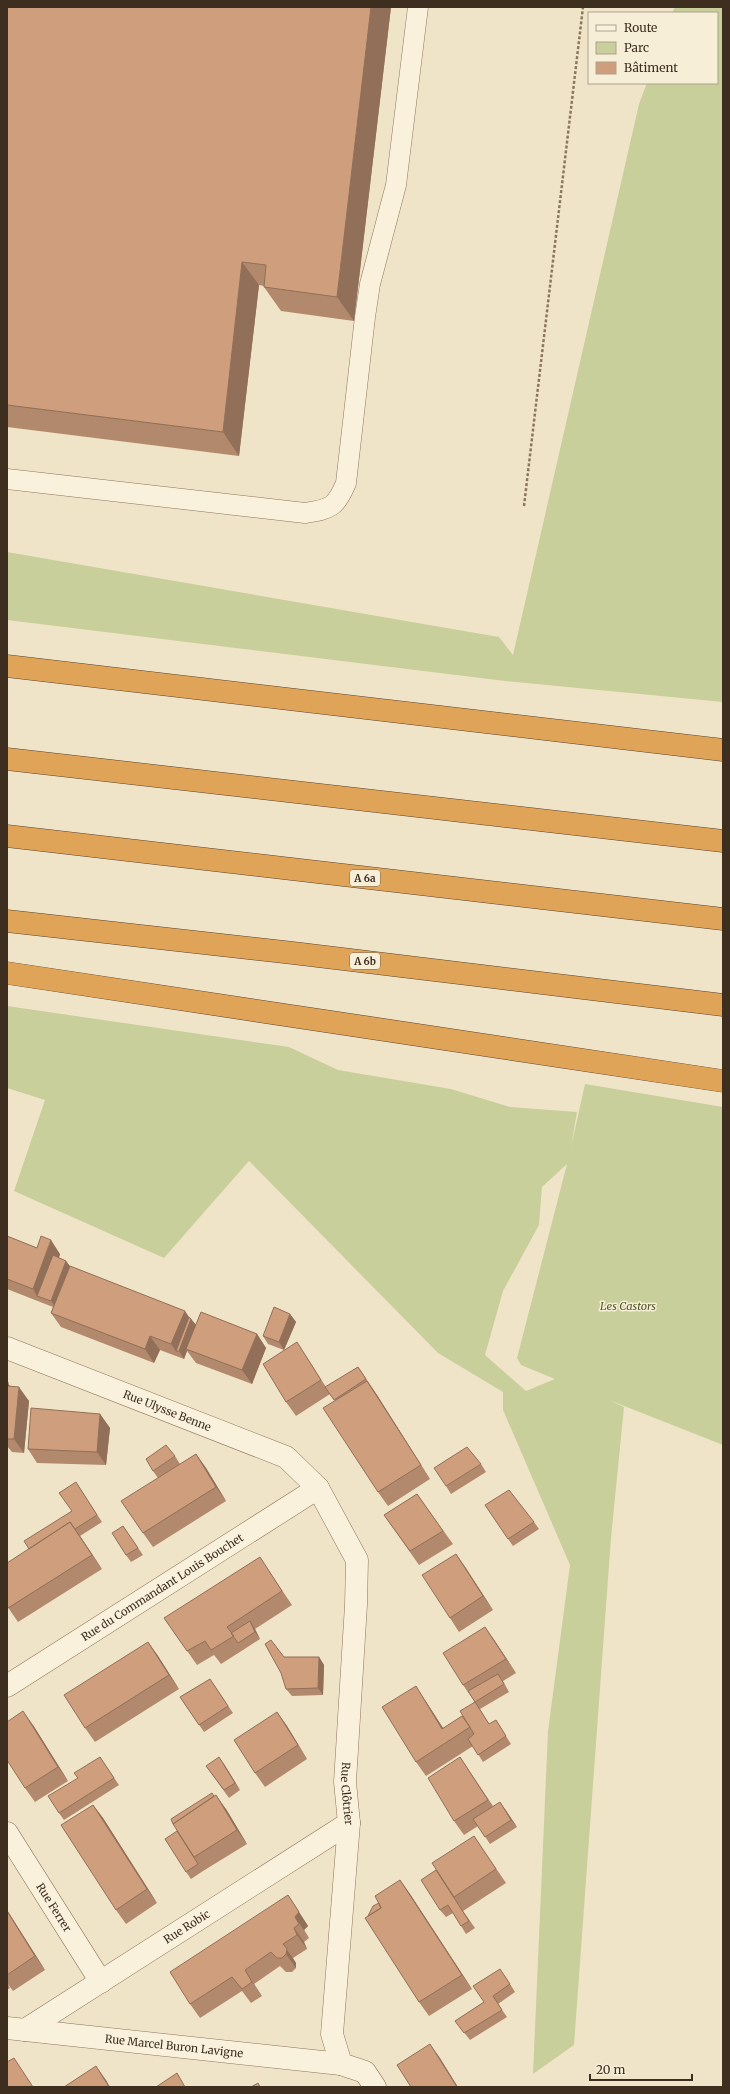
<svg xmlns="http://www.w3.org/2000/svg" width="730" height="2094" font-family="Merriweather,serif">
	<rect width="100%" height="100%" fill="#f0e4c8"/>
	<path fill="#c9cf9b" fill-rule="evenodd" d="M675 7H723V702L505 681 7 620V552L499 637 513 655 639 104 647 83H717V13H672Z
		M7 1006 289 1047 338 1070 451 1089 510 1107 577 1112 571 1147 585 1084 723 1107V1445L609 1400 624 1407 611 1538 574 2045 533 2074 548 1731 570 1565 503 1410V1392L438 1353 249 1161 164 1258 14 1191 45 1100 7 1088ZM567 1164 517 1358 521 1365 555 1379 526 1391 485 1355 503 1291 539 1225 542 1187Z"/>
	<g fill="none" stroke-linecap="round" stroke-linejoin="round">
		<defs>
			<path id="service" d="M7 479 305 513C331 509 336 507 346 483L365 317 370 284 396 185 418 7"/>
			<g id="minor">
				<path id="s1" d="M7 1348 286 1457 318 1488 357 1560 356 1605 345 1782 349 1823 332 2034 341 2064 365 2072 375 2087"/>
				<path id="s2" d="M7 1686 318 1488"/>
				<path id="s3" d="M7 1833 101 1982"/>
				<path id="s4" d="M7 2028 341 2064"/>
				<path id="s5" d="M25 2030 349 1823"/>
			</g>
			<path id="motorway" d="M7 666 723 750
				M7 759 723 841
				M7 836 723 919
				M7 921 293 953 723 1005
				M7 973 723 1081"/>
		</defs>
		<use href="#service" stroke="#8d765c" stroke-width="21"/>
		<use href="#minor" stroke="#8d765c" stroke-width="23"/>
		<use href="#motorway" stroke="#5b4430" stroke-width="23"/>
		<path stroke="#8d765c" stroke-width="2.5" stroke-dasharray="3 2" stroke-linecap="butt" d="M524 506 583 7"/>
		<use href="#service" stroke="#faf1dc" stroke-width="20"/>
		<use href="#minor" stroke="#faf1dc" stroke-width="22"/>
		<use href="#motorway" stroke="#e0a458" stroke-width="22"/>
	</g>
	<path fill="#b2896c" d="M7 7H391L354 321 281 311 264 287V286L259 285 239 456 7 427Z
		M7 1236 37 1248 60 1254 59 1258 66 1261 70 1266 189 1317 191 1319 196 1325 257 1334 266 1348 252 1384 196 1363 187 1351 184 1359 160 1350 154 1363 61 1327 51 1313 53 1307 7 1289Z
		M290 1314 296 1322 284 1350 268 1344 263 1336Z
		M306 1356 326 1387 358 1367 377 1395 430 1479 388 1506 378 1492 335 1401 330 1394 296 1416 286 1402Z
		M7 1382 11 1387 29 1401 24 1453 12 1452 7 1446Z
		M100 1414 110 1428 106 1465 37 1463 28 1449Z
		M196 1454 206 1468 226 1501 153 1547 143 1533 158 1478 153 1471 175 1456 180 1464 174 1468Z
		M481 1464 486 1472 451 1494 446 1486Z
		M81 1490 102 1522 80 1536 102 1569 18 1622 7 1606 29 1549 72 1511Z
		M417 1494 453 1544 419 1565 384 1515Z
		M485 1505 534 1522 539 1529 513 1546Z
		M123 1526 143 1555 131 1562 126 1555Z
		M456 1554 493 1610 459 1632 450 1618Z
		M269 1571 292 1605 255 1629 260 1639 243 1650 221 1664 214 1655 197 1665 164 1618Z
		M485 1627 516 1673 503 1681 509 1692 480 1709 489 1724 496 1720 511 1744 483 1762 473 1746 426 1776 416 1762 425 1700 443 1728 462 1716 470 1728 475 1702 463 1685Z
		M148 1642 158 1656 179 1689 95 1742 85 1728Z
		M284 1657H319L324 1665 323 1695 292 1696 286 1689Z
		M210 1679 233 1713 204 1732 180 1697Z
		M277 1712 287 1726 307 1759 265 1787 255 1773Z
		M33 1725 68 1781 35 1802 25 1788Z
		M100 1757 119 1785 64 1820 59 1813 78 1778Z
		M460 1757 493 1806 505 1809 517 1827 490 1844 478 1826 464 1835 454 1821Z
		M224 1764 240 1790 229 1798 206 1766Z
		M214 1796 226 1809 247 1844 203 1871 191 1879 186 1872 177 1831Z
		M93 1805 103 1818 157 1903 126 1924 116 1910Z
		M474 1836 506 1883 463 1911 461 1908 475 1928 466 1934 453 1913 446 1917 440 1910 436 1870Z
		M400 1880 410 1894 472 1989 429 2016 419 2002 368 1916 379 1903Z
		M288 1895 308 1926 304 1930 309 1938 304 1942 307 1949 293 1958 296 1963V1968L292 1972H286L280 1966 254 1984 262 1996 251 2003 242 1991 200 2018 190 2004Z
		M7 1910 45 1970 13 1991 7 1983Z
		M505 1976 515 1992 498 2004 507 2017 470 2040 455 2021 484 2002Z
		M7 1983 10 1988 7 1990Z"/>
	<path fill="#916f58" d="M371 7H391L354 321 337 297Z
		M242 262 259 285 239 456 223 432Z
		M51 1240 60 1254 44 1298 37 1296 33 1289Z
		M66 1261 71 1268 56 1308 51 1301Z
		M185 1311 191 1320V1319L197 1326 186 1349 187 1351 184 1359 179 1351H176L171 1344Z
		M290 1314 296 1322 284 1350 279 1342Z
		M257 1334 266 1348 252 1384 242 1370Z
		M150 1336 160 1350 154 1363 145 1349Z
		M358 1367 377 1395 430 1479Z
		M19 1387 29 1401 24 1453 14 1439Z
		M100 1414 110 1428 106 1465 97 1452Z
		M196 1454 206 1468 226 1501 216 1487Z
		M70 1522 80 1536 102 1569 92 1555Z
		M456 1554 466 1568 493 1610 483 1596Z
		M250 1621 255 1629 260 1639 255 1632Z
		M485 1627 495 1641 516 1673 506 1659Z
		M148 1642 158 1656 179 1689 169 1675Z
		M319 1657 324 1665 323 1695 318 1688Z
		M416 1686 452 1742 442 1729Z
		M23 1711 33 1725 68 1781 58 1767Z
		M277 1712 287 1726 307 1759 298 1745Z
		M219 1757 224 1764 240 1790 235 1783Z
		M216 1795 226 1809 247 1844 237 1830Z
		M500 1802 505 1809 517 1827 511 1820Z
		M93 1805 103 1818 157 1903 147 1889Z
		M400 1880 410 1894 472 1989 462 1975Z
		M288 1895 308 1926 304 1930 309 1938 295 1917Z
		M7 1910 45 1970 35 1956 7 1911Z
		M294 1928 304 1942 307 1949 297 1935Z
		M283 1944 296 1963V1968L286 1954Z
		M245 1970 254 1984 262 1996 252 1982Z
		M430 2044 440 2058 458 2087H457Z
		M96 2066 106 2080 110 2087H109Z"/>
	<path fill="#cf9f7d" stroke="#916f58" d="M7 7H371L337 297 264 287 266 265 242 262 223 432 7 405Z
		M7 1236 37 1248 41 1236 51 1240 33 1289 7 1279Z
		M53 1255 66 1261 51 1301 37 1296Z
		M70 1266 185 1311 171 1344 150 1336 145 1349 51 1313Z
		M274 1307 290 1314 279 1342 263 1336Z
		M201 1312 257 1334 242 1370 186 1349Z
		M189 1317 191 1319 179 1351H176Z
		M297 1342 321 1380 286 1402 263 1364Z
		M358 1367 366 1379 334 1400 325 1387Z
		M367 1381 421 1465 378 1492 323 1408Z
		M7 1382H8V1386L19 1387 14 1439H7Z
		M31 1408 100 1414 97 1452 28 1449Z
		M166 1445 175 1456 153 1471 146 1459Z
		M467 1447 481 1464 446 1486 434 1468Z
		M196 1454 216 1487 143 1533 121 1501Z
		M76 1482 97 1515 75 1529 70 1522 29 1549 24 1541 72 1511 59 1493Z
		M509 1490 534 1522 508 1539 485 1505Z
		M417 1494 443 1531 410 1551 384 1515Z
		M70 1522 92 1555 8 1608 7 1606V1563Z
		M123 1526 138 1548 126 1555 112 1533Z
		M456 1554 483 1596 450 1618 422 1575Z
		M260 1557 282 1591 227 1627 234 1636 211 1650 205 1641 187 1651 164 1618Z
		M250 1621 255 1632 238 1643 231 1633Z
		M485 1627 506 1659 463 1685 443 1653Z
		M271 1640 284 1657H319L318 1688 286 1689 281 1673 265 1644Z
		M148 1642 169 1675 85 1728 64 1695Z
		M498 1674 504 1684 475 1702 468 1691Z
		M210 1679 228 1706 199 1725 180 1697Z
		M416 1686 442 1729 462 1716 470 1727 416 1762 382 1707Z
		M475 1702 489 1724 496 1720 506 1736 478 1755 468 1739 474 1734 460 1711Z
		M23 1711 58 1767 25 1788 7 1760V1722Z
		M277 1712 298 1745 255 1773 234 1740Z
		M100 1757 114 1778 59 1813 48 1796 78 1778 74 1773Z
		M219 1757 235 1783 224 1790 206 1766Z
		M460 1757 488 1800 454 1821 428 1778Z
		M212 1793 214 1796 173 1824 171 1819Z
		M216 1795 237 1830 194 1857 173 1824Z
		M500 1802 511 1820 485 1837 473 1819Z
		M93 1805 147 1889 116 1910 61 1825Z
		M177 1831 198 1864 186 1872 165 1839Z
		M474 1836 496 1869 454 1897 432 1863Z
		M436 1870 469 1921 461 1926 448 1905 440 1910 421 1880Z
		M400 1880 462 1975 419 2002 365 1918 381 1908 375 1896Z
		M288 1895 299 1912 295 1917 299 1924 294 1928 297 1935 283 1944 287 1949 286 1954 282 1958H277L271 1952 245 1970 252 1982 242 1989 232 1977 190 2004 170 1972Z
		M379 1903 381 1908 368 1916 373 1906Z
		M7 1911 35 1956 7 1975Z
		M500 1969 510 1984 493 1996 502 2010 464 2033 455 2021 484 2002 473 1986Z
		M430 2044 457 2087H411L397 2065Z
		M14 2058 33 2087H7V2062Z
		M96 2066 109 2087H64Z
		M177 2073 185 2087H156Z
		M258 2083 260 2087H251Z"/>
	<g text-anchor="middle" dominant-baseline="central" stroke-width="3" stroke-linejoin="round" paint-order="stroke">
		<g fill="#f7eed8" stroke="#756857" stroke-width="1">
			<rect x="350" y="870" width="30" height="16" rx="3"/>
			<rect x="350" y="953" width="30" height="16" rx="3"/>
		</g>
		<g font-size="10" font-weight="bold" fill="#3d2e20">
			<text x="365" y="878">A 6a</text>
			<text x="365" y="961">A 6b</text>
		</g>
		<g font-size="11" font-style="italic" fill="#4d5a26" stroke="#f7eed8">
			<text x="628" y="1306">Les Castors</text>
		</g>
		<g font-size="11" fill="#3d2e20" stroke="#f7eed8">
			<text stroke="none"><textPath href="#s1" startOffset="172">Rue Ulysse Benne</textPath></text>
			<text stroke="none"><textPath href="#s2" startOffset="184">Rue du Commandant Louis Bouchet</textPath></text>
			<text stroke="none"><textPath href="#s1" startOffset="660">Rue Clôtrier</textPath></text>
			<text stroke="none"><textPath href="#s3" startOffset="88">Rue Ferrer</textPath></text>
			<text stroke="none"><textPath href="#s5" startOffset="192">Rue Robic</textPath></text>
			<text stroke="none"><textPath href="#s4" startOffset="168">Rue Marcel Buron Lavigne</textPath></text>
		</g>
	</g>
	<rect width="730" height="2094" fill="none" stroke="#3d2e20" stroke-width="16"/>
	<rect x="588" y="12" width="130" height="72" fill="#f7eed8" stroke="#ada18e"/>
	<rect x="596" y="25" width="20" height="6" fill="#faf1dc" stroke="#ada18e"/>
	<text x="624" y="32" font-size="12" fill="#3d2e20">Route</text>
	<rect x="596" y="42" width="20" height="12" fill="#c9cf9b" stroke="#ada18e"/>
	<text x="624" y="52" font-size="12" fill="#3d2e20">Parc</text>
	<rect x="596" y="62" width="20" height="12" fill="#cf9f7d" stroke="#ada18e"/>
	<text x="624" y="72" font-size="12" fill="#3d2e20">Bâtiment</text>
	<path d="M590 2074v6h102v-6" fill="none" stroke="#3d2e20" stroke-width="2"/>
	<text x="596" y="2074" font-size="12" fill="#3d2e20" stroke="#f7eed8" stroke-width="3" paint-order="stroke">20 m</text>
</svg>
